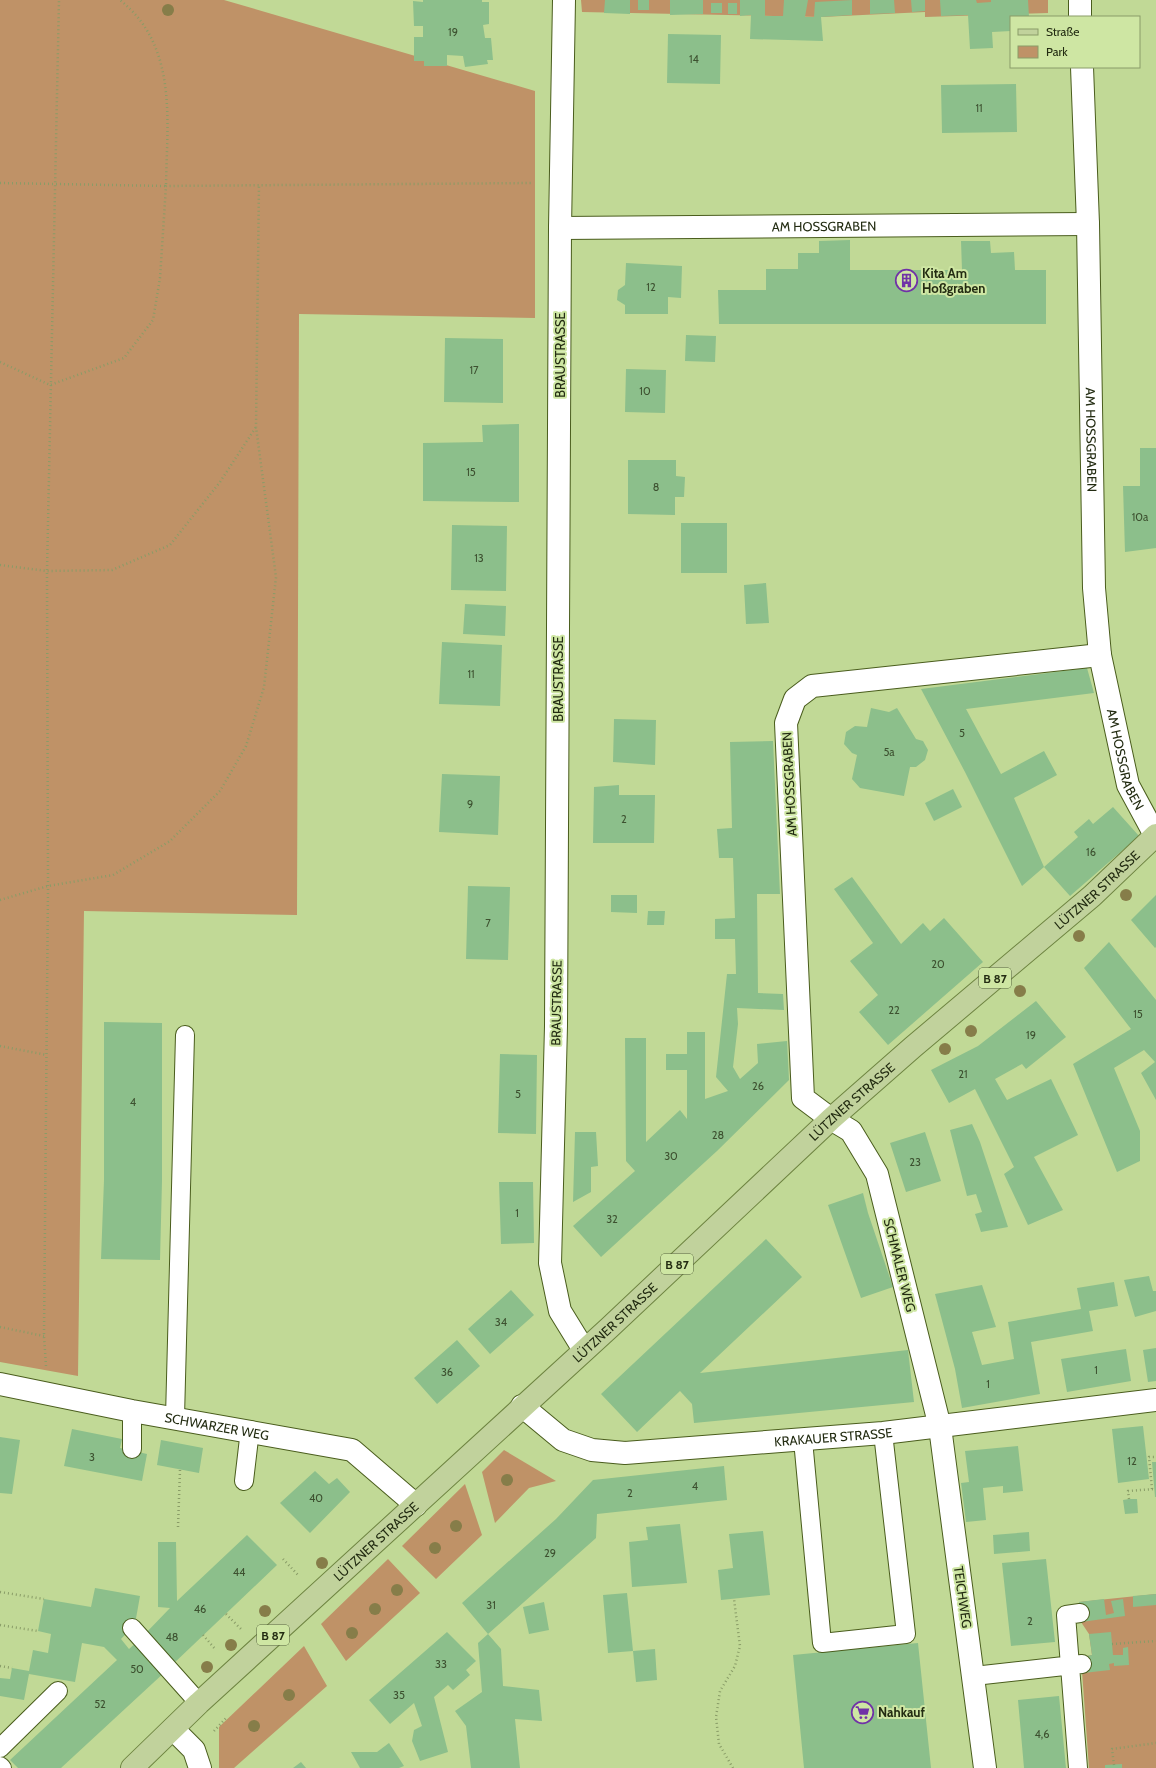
<svg xmlns="http://www.w3.org/2000/svg" width="1156" height="1768" font-family="Cabin,sans-serif">
	<rect width="100%" height="100%" fill="#c1d996"/>
	<path fill="#bf9267" d="M0 0H224L535 91V318L299 314 297 915 84 911 78 1376 0 1362Z
		M581 0H1048V13L925 17V12L821 17 582 12Z
		M504 1450 556 1481 529 1488 495 1523 482 1472Z
		M465 1484 482 1535 436 1579 402 1546Z
		M388 1559 420 1593 346 1661 321 1624Z
		M1156 1594V1768H1089L1081 1657 1092 1655 1089 1634 1081 1622 1079 1602Z
		M304 1646 327 1686 234 1768H219V1727Z"/>
	<path fill="#8cbf8b" d="M423 0H482V2H489V24L483 25 485 38H491L493 60H487L488 64 465 67 463 56 447 55V66H424V61H414V37H423V26H414L413 1 423 2Z
		M605 0H630V14L604 13Z
		M638 0H649V10H638Z
		M670 0H703V14L670 15Z
		M740 0H765V16H783L784 0H808L805 17H814L815 2 852 0V15L821 17 823 41 750 39 751 15 740 16Z
		M870 0H894L895 13 870 14Z
		M911 0H925V11L912 12Z
		M940 0H976L977 3 991 2V0H1028L1029 17H1011V31L992 32 993 48 970 49 968 15 941 16Z
		M711 3H722V13H711Z
		M728 3H737V14H728Z
		M668 34 721 35 720 84 667 83Z
		M1016 84 1017 132 942 133 941 85Z
		M850 240V270H962L961 241H990L991 253 1014 252 1015 270H1046V324H719L718 290H766V269H798V253H819V241Z
		M626 263 682 266 681 298 668 297V314H625V305L617 300 618 290 625 285Z
		M686 335 716 336 715 362 685 361Z
		M445 338 503 339V403L444 402Z
		M626 369 666 370 665 413 625 412Z
		M519 424V502L423 501V443L483 442 482 425Z
		M1140 448H1156V548L1125 552 1123 486H1140Z
		M628 460H676V476L685 477 684 497H675V515L628 514Z
		M681 523H727V573H681Z
		M452 525 507 526 506 591 451 590Z
		M766 583 769 623 746 624 744 585Z
		M465 604 506 606 505 636 463 634Z
		M442 642 502 645 500 706 439 704Z
		M1087 668 1094 693 966 709 1001 774 1044 751 1057 775 1014 798 1044 867 1022 886 965 772 921 689Z
		M871 708 889 712 897 708 916 739 923 741 928 750 925 760 916 767H910L904 796 860 788 852 779 857 755 852 753 844 744 846 732 855 726 867 727Z
		M614 719 656 720 655 765 613 762Z
		M773 741 780 894H757L758 993 783 994 784 1010 737 1008 738 1024 733 1067 740 1079 758 1063 757 1044 787 1041 789 1080 717 1151 601 1257 573 1226 635 1171 626 1161 625 1038H646V1142L680 1110 687 1119V1070H666V1054H687V1032H705V1099L728 1091 716 1077 727 974H736L735 939H715V919L735 918 733 858H719L717 829 732 828 730 742Z
		M442 774 500 776 498 835 439 832Z
		M619 785V795H655L654 843H593L594 787Z
		M953 789 962 807 934 821 925 803Z
		M1113 807 1139 836 1070 896 1044 867 1078 837 1074 832 1089 819 1093 824Z
		M852 877 901 944 923 923 930 931 944 918 983 962 888 1045 859 1012 878 995 850 961 873 943 834 889Z
		M468 886 510 887 508 960 466 959Z
		M611 895H637V913L611 912Z
		M1156 895V947L1155 948 1131 920Z
		M648 911H665L664 925H647Z
		M1109 942 1156 1000V1100L1141 1073 1155 1062 1144 1050 1114 1068 1140 1131V1161L1117 1172 1073 1064 1131 1029 1084 968Z
		M1036 1001 1066 1037 1026 1069 1022 1064 995 1079 1007 1100 1051 1079 1078 1135 1034 1157 1063 1210 1028 1225 1004 1174 1014 1167 975 1089 949 1103 931 1070 978 1046Z
		M104 1022 162 1023V1181L160 1260 101 1259 104 1180Z
		M500 1054 537 1055 536 1134 498 1133Z
		M972 1124 980 1142 1008 1227 981 1232 975 1214 982 1212 976 1194 967 1196 950 1130Z
		M575 1132H596L598 1166 591 1167V1192L573 1202Z
		M925 1132 941 1181 906 1192 890 1143Z
		M499 1182H533L534 1243 501 1244Z
		M863 1193 868 1213 893 1287 861 1298 828 1205Z
		M766 1239 802 1277 700 1373 908 1350 914 1402 694 1423 692 1404 680 1391 637 1432 601 1394Z
		M1149 1276 1153 1291H1156V1311L1135 1317 1124 1280Z
		M1114 1282 1118 1306 1089 1311 1093 1331 1031 1342 1040 1394 962 1408 955 1369 935 1294 982 1285 996 1327 972 1332 982 1365 1014 1359 1008 1322 1081 1309 1077 1288Z
		M511 1290 534 1315 490 1354 468 1329Z
		M457 1340 480 1366 437 1404 414 1378Z
		M1156 1348V1381L1148 1382 1143 1350Z
		M1126 1349 1131 1381 1067 1392 1061 1359Z
		M1143 1426 1149 1479 1118 1483 1112 1429Z
		M72 1429 122 1439 120 1448 147 1454 142 1481 64 1466Z
		M0 1437 20 1440 12 1494 0 1493Z
		M161 1440 203 1448 199 1473 157 1465Z
		M1018 1446 1023 1491 1003 1493V1486L983 1488 986 1520 966 1522 961 1483 969 1482 965 1451Z
		M1152 1462H1156V1497H1155Z
		M724 1466 727 1500 597 1514 596 1538 488 1634 462 1603 556 1519 593 1480Z
		M315 1471 329 1484 337 1478 350 1492 310 1533 280 1503Z
		M1129 1499H1137L1138 1513 1125 1514 1123 1500Z
		M680 1524 687 1583 632 1587 629 1542 648 1540 646 1527Z
		M763 1531 770 1595 721 1600 718 1570 733 1568 729 1534Z
		M1029 1532 1030 1551 994 1554 993 1535Z
		M247 1535 277 1565 171 1666 143 1636 170 1608 158 1607V1542H176L177 1601Z
		M1046 1559 1055 1642 1011 1646 1002 1563Z
		M95 1588 140 1596 135 1624 121 1639 129 1649 138 1641 166 1671 61 1768H18L10 1760 117 1660 104 1647 82 1643 75 1682 29 1674 24 1700 0 1696V1678L10 1679 12 1668 29 1671 33 1650 48 1653 51 1634 38 1631 44 1599 91 1607Z
		M627 1593 633 1651 608 1653 603 1595Z
		M1156 1594V1605L1133 1607V1596Z
		M1104 1599 1106 1615 1114 1613 1111 1601 1123 1599 1125 1616 1081 1622 1079 1602Z
		M544 1602 549 1630 529 1634 523 1607Z
		M447 1632 476 1661 466 1670 470 1675 453 1690 448 1685 434 1697 448 1752 420 1761 412 1741 414 1730 422 1726 414 1703 390 1724 369 1700Z
		M1111 1632 1113 1655H1123V1648L1128 1647 1129 1665 1114 1666V1663L1109 1664 1110 1670 1083 1673 1081 1657 1092 1655 1089 1634Z
		M488 1634 501 1649 503 1686 539 1690 542 1721 515 1719 520 1768H471L466 1726 455 1711 482 1692 478 1643Z
		M918 1643 931 1768H804L793 1655Z
		M655 1649 657 1680 636 1682 633 1651Z
		M1059 1696 1066 1768H1024L1018 1700Z
		M389 1743 404 1766 399 1768H360L351 1752H377Z
		M301 1762 306 1768H293Z
		M1122 1764V1768H1105V1765Z"/>
	<g fill="none" stroke-linecap="round" stroke-linejoin="round">
		<defs>
			<path id="lane" d="M132 1411V1449
				M175 1417 185 1035
				M803 1440 822 1643 906 1634 883 1433
				M244 1481 250 1430
				M132 1628 199 1703
				M974 1676 1082 1664
				M0 1748 58 1691
				M0 1766 2 1768
				M1078 1768 1066 1615 1080 1613"/>
			<g id="street">
				<path d="M564 0 560 228 556 1026 550 1263 560 1311 584 1350"/>
				<path d="M1080 0V17"/>
				<path id="s1" d="M1082 67 1088 224 1094 588 1100 655 1128 785 1155 835"/>
				<path id="s2" d="M560 228 1088 224"/>
				<path id="s3" d="M0 1384 132 1411 352 1450 416 1505"/>
				<path id="s4" d="M522 1406 563 1440 592 1450 625 1453 883 1433 1156 1400"/>
				<path d="M173 1729 194 1750 200 1768"/>
				<path d="M985 1768 940 1427 877 1174 851 1131 831 1119 803 1098 786 723 795 699 812 686 1100 655"/>
			</g>
			<g id="primary">
				<path id="s5" d="M132 1768 199 1703 609 1328 831 1119 913 1047 1092 896 1156 835"/>
			</g>
		</defs>
		<use href="#lane" stroke="#4a5d1d" stroke-width="20"/>
		<use href="#street" stroke="#4a5d1d" stroke-width="24"/>
		<use href="#primary" stroke="#6e8441" stroke-width="24"/>
		<path stroke="#899c67" stroke-width="2.5" stroke-dasharray="1 3" stroke-linecap="butt" d="M0 183 166 186C167 120 178 46 120 0
			M0 362 50 385 124 358 153 320 160 278 166 186 533 183
			M0 565 47 571 112 570 170 545 220 482 256 427
			M0 900 48 886 113 875 170 841 220 791 246 746 264 687 276 577 256 427 259 184
			M0 1046 47 1055
			M0 1327 44 1336
			M46 1366 44 1336 48 886 47 571 59 0
			M1152 1489 1149 1457H1155
			M1129 1499 1128 1491 1154 1489
			M178 1527 180 1470
			M283 1559 299 1576
			M0 1592 44 1599
			M226 1614 241 1629
			M0 1625 38 1631
			M203 1635 216 1650
			M1112 1644 1156 1641
			M0 1666 12 1668
			M214 1731 227 1717
			M1114 1765 1112 1749 1156 1743
			M733 1768 719 1744 716 1717 720 1691 735 1666 740 1646 734 1599"/>
		<use href="#lane" stroke="#fff" stroke-width="18"/>
		<use href="#street" stroke="#fff" stroke-width="22"/>
		<use href="#primary" stroke="#c1d29c" stroke-width="22"/>
	</g>
	<g fill="#867d49">
		<circle cx="168" cy="10" r="6"/>
		<circle cx="1126" cy="895" r="6"/>
		<circle cx="1079" cy="936" r="6"/>
		<circle cx="1020" cy="991" r="6"/>
		<circle cx="971" cy="1031" r="6"/>
		<circle cx="945" cy="1049" r="6"/>
		<circle cx="507" cy="1480" r="6"/>
		<circle cx="456" cy="1526" r="6"/>
		<circle cx="435" cy="1548" r="6"/>
		<circle cx="322" cy="1563" r="6"/>
		<circle cx="397" cy="1590" r="6"/>
		<circle cx="375" cy="1609" r="6"/>
		<circle cx="265" cy="1611" r="6"/>
		<circle cx="352" cy="1633" r="6"/>
		<circle cx="231" cy="1645" r="6"/>
		<circle cx="207" cy="1667" r="6"/>
		<circle cx="289" cy="1695" r="6"/>
		<circle cx="254" cy="1726" r="6"/>
	</g>
	<defs>
		<symbol id="building-ring" viewBox="-11 -11 22 22"><circle r="9.5" fill="#cee6a3" stroke="#7032a7" stroke-width="1.5"/><path d="M-4-6H4V6H1V3H-1V6H-4ZM-2.5-4.3h1.7v1.8h-1.7ZM.8-4.3h1.7v1.8H.8ZM-2.5-1h1.7V.8h-1.7ZM.8-1h1.7V.8H.8Z" fill="#7032a7"/></symbol>
		<symbol id="supermarket-ring" viewBox="-11 -11 22 22"><circle r="9.5" fill="#cee6a3" stroke="#7032a7" stroke-width="1.5"/><path d="M-6-5.5h2.5l.6 2H6L4.5 2H-2.5L-4.4-4H-6ZM-1.5 3.2a1.3 1.3 0 1 0 .1 0ZM3 3.2a1.3 1.3 0 1 0 .1 0Z" fill="#7032a7"/></symbol>
	</defs>
	<g fill-rule="evenodd">
		<use href="#building-ring" x="894" y="268" width="25" height="25"/>
		<use href="#supermarket-ring" x="850" y="1700" width="25" height="25"/>
	</g>
	<g text-anchor="middle" dominant-baseline="central" stroke-width="4" stroke-linejoin="round" paint-order="stroke">
		<g font-size="11" fill="#3d5130">
			<text x="453" y="32">19</text>
			<text x="694" y="59">14</text>
			<text x="979" y="108">11</text>
			<text x="651" y="287">12</text>
			<text x="474" y="370">17</text>
			<text x="645" y="391">10</text>
			<text x="471" y="472">15</text>
			<text x="656" y="487">8</text>
			<text x="1140" y="517">10a</text>
			<text x="479" y="558">13</text>
			<text x="471" y="674">11</text>
			<text x="962" y="733">5</text>
			<text x="889" y="752">5a</text>
			<text x="470" y="804">9</text>
			<text x="624" y="819">2</text>
			<text x="1091" y="852">16</text>
			<text x="488" y="923">7</text>
			<text x="938" y="964">20</text>
			<text x="894" y="1010">22</text>
			<text x="1138" y="1014">15</text>
			<text x="1031" y="1035">19</text>
			<text x="963" y="1074">21</text>
			<text x="758" y="1086">26</text>
			<text x="518" y="1094">5</text>
			<text x="133" y="1102">4</text>
			<text x="718" y="1135">28</text>
			<text x="671" y="1156">30</text>
			<text x="915" y="1162">23</text>
			<text x="517" y="1213">1</text>
			<text x="612" y="1219">32</text>
			<text x="501" y="1322">34</text>
			<text x="1096" y="1370">1</text>
			<text x="447" y="1372">36</text>
			<text x="988" y="1384">1</text>
			<text x="92" y="1457">3</text>
			<text x="1132" y="1461">12</text>
			<text x="695" y="1486">4</text>
			<text x="630" y="1493">2</text>
			<text x="316" y="1498">40</text>
			<text x="550" y="1553">29</text>
			<text x="239" y="1572">44</text>
			<text x="491" y="1605">31</text>
			<text x="200" y="1609">46</text>
			<text x="1030" y="1621">2</text>
			<text x="172" y="1637">48</text>
			<text x="441" y="1664">33</text>
			<text x="137" y="1669">50</text>
			<text x="399" y="1695">35</text>
			<text x="100" y="1704">52</text>
			<text x="1042" y="1734">4,6</text>
		</g>
		<g fill="#cee6a3" stroke="#56643e" stroke-width="1">
			<rect x="979" y="968" width="32" height="20" rx="3"/>
			<rect x="661" y="1254" width="32" height="20" rx="3"/>
			<rect x="257" y="1625" width="32" height="20" rx="3"/>
		</g>
		<g font-size="12" font-weight="bold" fill="#232c12">
			<text x="995" y="978">B 87</text>
			<text x="677" y="1264">B 87</text>
			<text x="273" y="1635">B 87</text>
		</g>
		<g font-size="13" fill="#232c12" stroke="#cee6a3">
			<text stroke="none"><textPath href="#s2" startOffset="264">AM HOSSGRABEN</textPath></text>
			<text transform="translate(560 355) rotate(-90)">BRAUSTRASSE</text>
			<text stroke="none"><textPath href="#s1" startOffset="373">AM HOSSGRABEN</textPath></text>
			<text transform="translate(558 679) rotate(-90)">BRAUSTRASSE</text>
			<text stroke="none"><textPath href="#s1" startOffset="696">AM HOSSGRABEN</textPath></text>
			<text transform="translate(789 784) rotate(-93)">AM HOSSGRABEN</text>
			<text stroke="none"><textPath href="#s5" startOffset="1305">LÜTZNER STRASSE</textPath></text>
			<text transform="translate(556 1003) rotate(-89)">BRAUSTRASSE</text>
			<text stroke="none"><textPath href="#s5" startOffset="981">LÜTZNER STRASSE</textPath></text>
			<text transform="translate(900 1265) rotate(76)">SCHMALER WEG</text>
			<text stroke="none"><textPath href="#s5" startOffset="657">LÜTZNER STRASSE</textPath></text>
			<text stroke="none"><textPath href="#s3" startOffset="221">SCHWARZER WEG</textPath></text>
			<text stroke="none"><textPath href="#s4" startOffset="326">KRAKAUER STRASSE</textPath></text>
			<text stroke="none"><textPath href="#s5" startOffset="333">LÜTZNER STRASSE</textPath></text>
			<text transform="translate(963 1597) rotate(82)">TEICHWEG</text>
		</g>
		<g font-size="13" font-weight="bold" fill="#232c12" stroke="#cee6a3" text-anchor="start">
			<text x="922" y="273">Kita Am<tspan x="922" dy="15">Hoßgraben</tspan></text>
			<text x="878" y="1712">Nahkauf</text>
		</g>
	</g>
	<rect x="1010" y="16" width="130" height="52" fill="#cee6a3" stroke="#8a9c69"/>
	<rect x="1018" y="29" width="20" height="6" fill="#c1d29c" stroke="#8a9c69"/>
	<text x="1046" y="36" font-size="12" fill="#232c12">Straße</text>
	<rect x="1018" y="46" width="20" height="12" fill="#bf9267" stroke="#8a9c69"/>
	<text x="1046" y="56" font-size="12" fill="#232c12">Park</text>
</svg>
